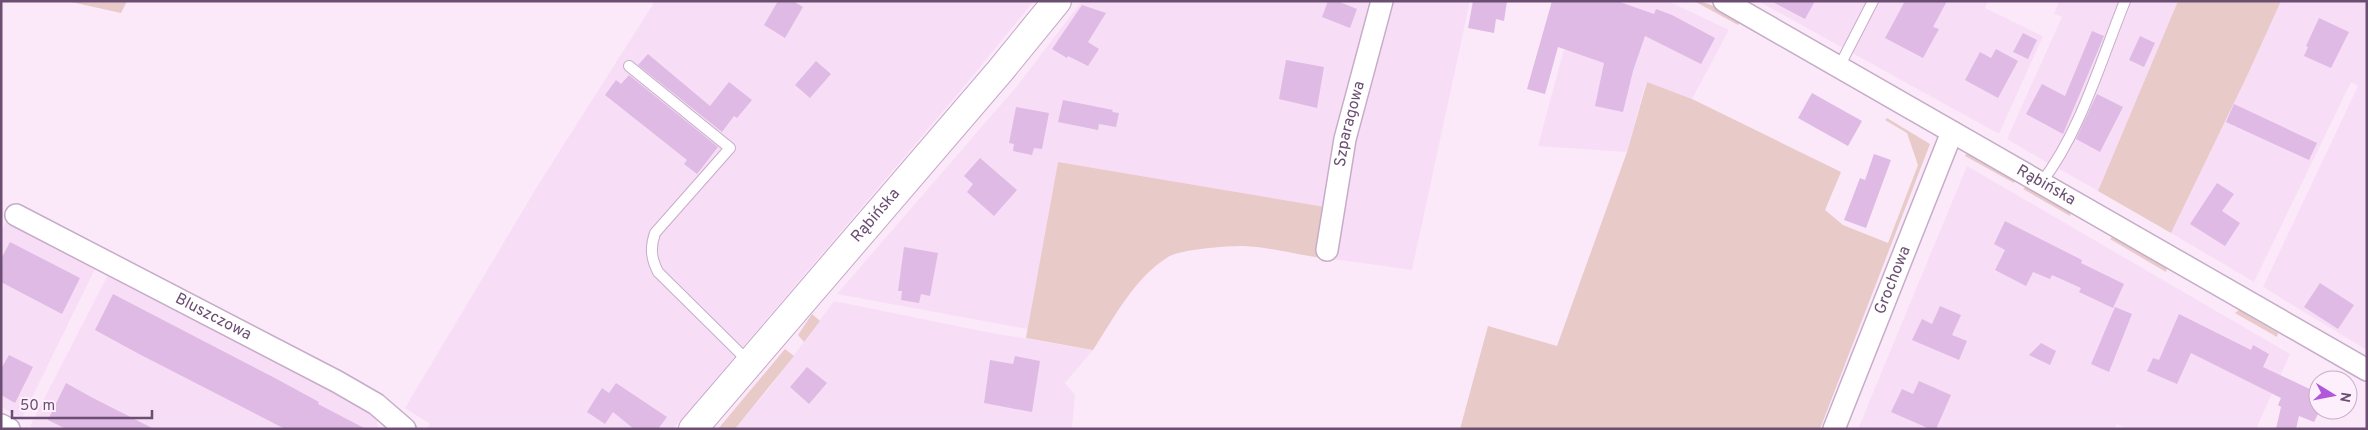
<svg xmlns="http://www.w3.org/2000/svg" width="2368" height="430" font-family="Overpass,sans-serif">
	<rect width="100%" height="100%" fill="#fbe9fa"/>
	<path fill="#f7def6" d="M655 1H1034L957 95 673 429H427L430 424 405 408 538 185Z
		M1082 1H1375L1325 207 1058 162 1028 329 837 294 1017 86Z
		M1391 1H1470L1412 270 1333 259 1351 149Z
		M1577 1H1668L1729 30 1692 99 1646 82 1627 152 1538 146Z
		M1758 1H1988L1985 8 2043 36 1999 134Z
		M2059 1H2122L2081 105 2051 165 2007 139 2062 17 2054 14Z
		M2127 1H2178L2098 191 2056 167Z
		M2281 1H2367V350L2263 287 2358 86 2351 82 2254 282 2171 233 2247 76Z
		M1967 166 2290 354 2256 429H2128L2117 424 2114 429H1858Z
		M6 222 96 267 22 418 1 407V232Z
		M108 275 377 416 378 429H36L30 426Z
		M834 301 986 332 1093 350 1065 383 1075 395 1072 429H735L771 386Z"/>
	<path fill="#e8cac8" d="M67 1H127L121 13Z
		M1694 1C1710 1 1726 14 1740 22L1738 25Z
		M2178 1H2281L2247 76 2171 233 2098 191Z
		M1647 82 1692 99 1841 172 1825 210 1843 225 1888 243 1918 165 1907 133 1885 120 1887 118 1930 144 1820 429H1460L1488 326 1557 346 1627 152Z
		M1351 149 1333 259C1303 257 1273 247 1243 246 1228 246 1180 249 1168 257 1134 278 1114 318 1093 350L1026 338 1058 162 1325 207Z
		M1967 153 2015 180 2014 183 1965 156Z
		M2027 186 2071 213 2070 216 2023 189Z
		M2113 236 2167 268 2166 272 2110 239Z
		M2239 310 2278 333 2277 337 2235 313Z
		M812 314 820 321 804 342 798 335Z
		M785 349 794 356 735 429H718Z"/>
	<path fill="#debae4" d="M778 1H793L803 7 785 38 764 25Z
		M1328 1H1337L1357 9 1350 28 1322 17Z
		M1473 1H1507L1504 21 1496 19 1494 33 1468 28Z
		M1552 1H1617L1654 14 1656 9 1672 15 1715 38 1701 64 1645 36 1633 71 1623 112 1595 106 1604 63 1558 47 1545 94 1527 89Z
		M1771 1H1815L1805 19Z
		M1905 1H1947L1933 27 1939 29 1923 58 1885 38Z
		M1082 5 1106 13 1088 42 1099 49 1088 66 1068 56 1067 58 1052 49Z
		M2319 18 2349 32 2331 68 2304 56 2308 47 2306 46Z
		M2092 31 2104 36 2063 134 2026 114 2042 84 2065 96Z
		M2023 33 2037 40 2028 59 2013 52Z
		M2140 36 2155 43 2144 67 2129 60Z
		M1996 49 2018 61 1998 98 1965 80 1980 52 1991 58Z
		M648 54 710 106 729 82 752 100 737 118 734 116 722 132 638 65Z
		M1286 60 1324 67 1317 108 1279 99Z
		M816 61 831 74 810 98 795 85Z
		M629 75 718 147 697 174 684 164 687 160 605 95 616 80 621 84Z
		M1812 93 1862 121 1848 146 1798 118Z
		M2097 94 2123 107 2100 152 2076 139Z
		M1063 100 1113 110 1112 112 1119 113 1116 127 1099 124 1098 130 1058 122Z
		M2234 104 2317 143 2309 160 2226 122Z
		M1016 107 1049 113 1042 149 1034 148 1032 155 1013 151 1014 144 1009 143Z
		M1874 154 1891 160 1866 228 1844 220 1860 178 1865 180Z
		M980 158 1017 190 994 216 967 192 973 184 964 176Z
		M2217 183 2234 194 2222 211 2240 223 2225 246 2190 224Z
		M2005 221 2082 260 2081 263 2124 284 2113 308 2079 292 2081 288 2052 275 2050 279 2033 272 2026 286 1995 270 2005 250 1994 244Z
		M10 242 80 278 62 314 1 282V259Z
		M904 247 938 253 930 296 921 294 919 303 901 300 902 291H898Z
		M2320 283 2354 305 2338 329 2304 307Z
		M113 294 273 377 319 402 318 404 366 429H285L139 354 95 330Z
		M1940 306 1961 315 1952 335 1967 341 1959 360 1912 340 1922 319 1932 324Z
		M2115 307 2132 314 2109 372 2091 364Z
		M2179 314 2251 350 2253 345 2269 354 2263 367 2318 393V414L2314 422 2299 416 2296 429H2276L2281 407 2278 405 2281 398 2191 353 2177 384 2147 371 2153 358 2159 360Z
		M2041 343 2056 351 2050 365 2029 355Z
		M9 355 33 367 15 403 1 395V369Z
		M1015 356 1040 361 1032 412 984 403 990 360 1013 364Z
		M807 367 827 383 809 404 790 387Z
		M1919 381 1951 395 1936 429H1930L1891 412 1902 389 1913 394Z
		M66 383 91 397 154 429H66L48 420Z
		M616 383 667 417 658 429H634L613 412 605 424 587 412 602 388 609 393Z"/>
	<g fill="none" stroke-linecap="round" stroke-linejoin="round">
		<defs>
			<path id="lane" d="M629 66 730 148 655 233C650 248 651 258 658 272L749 362
				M1839 67 1873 1
				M2041 183C2080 133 2101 60 2125 1"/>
			<g id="street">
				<path id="s1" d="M1724 1 2367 370"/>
				<path id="s2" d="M16 215 336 381 376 404 405 429"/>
				<path id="s3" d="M1327 250 1345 139 1382 1"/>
				<path d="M1 425 9 429"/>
				<path id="s4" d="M1834 429 1952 132"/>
			</g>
			<g id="secondary">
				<path id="s5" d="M693 429 1000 71 1057 1"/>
			</g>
		</defs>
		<use href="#lane" stroke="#c7acc9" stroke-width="12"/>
		<use href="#street" stroke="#c7acc9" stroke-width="24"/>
		<use href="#secondary" stroke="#c6a8ca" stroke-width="30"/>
		<use href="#lane" stroke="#fff" stroke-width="10"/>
		<use href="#street" stroke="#fff" stroke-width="21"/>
		<use href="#secondary" stroke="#fff" stroke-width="28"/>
	</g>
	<g text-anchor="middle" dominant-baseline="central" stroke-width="4" stroke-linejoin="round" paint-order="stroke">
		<g font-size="16" fill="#6c4e73" stroke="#feeffd">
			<text stroke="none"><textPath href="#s3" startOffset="128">Szparagowa</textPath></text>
			<text stroke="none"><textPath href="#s1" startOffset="371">Rąbińska</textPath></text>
			<text stroke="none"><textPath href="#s5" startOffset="281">Rąbińska</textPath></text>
			<text stroke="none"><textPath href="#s4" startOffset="160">Grochowa</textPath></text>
			<text stroke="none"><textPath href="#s2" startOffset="222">Bluszczowa</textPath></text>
		</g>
	</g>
	<rect width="2368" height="430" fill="none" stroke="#6c4e73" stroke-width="5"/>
	<g transform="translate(2333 395) rotate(100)"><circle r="24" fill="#feeffd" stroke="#c4afc6"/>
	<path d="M0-4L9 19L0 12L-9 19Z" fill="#b158da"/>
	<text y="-8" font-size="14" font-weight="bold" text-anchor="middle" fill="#6c4e73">N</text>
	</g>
	<path d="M12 410v8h140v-8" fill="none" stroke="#6c4e73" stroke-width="2.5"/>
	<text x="20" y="410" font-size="15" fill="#6c4e73" stroke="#feeffd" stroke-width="4" paint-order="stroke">50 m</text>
</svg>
